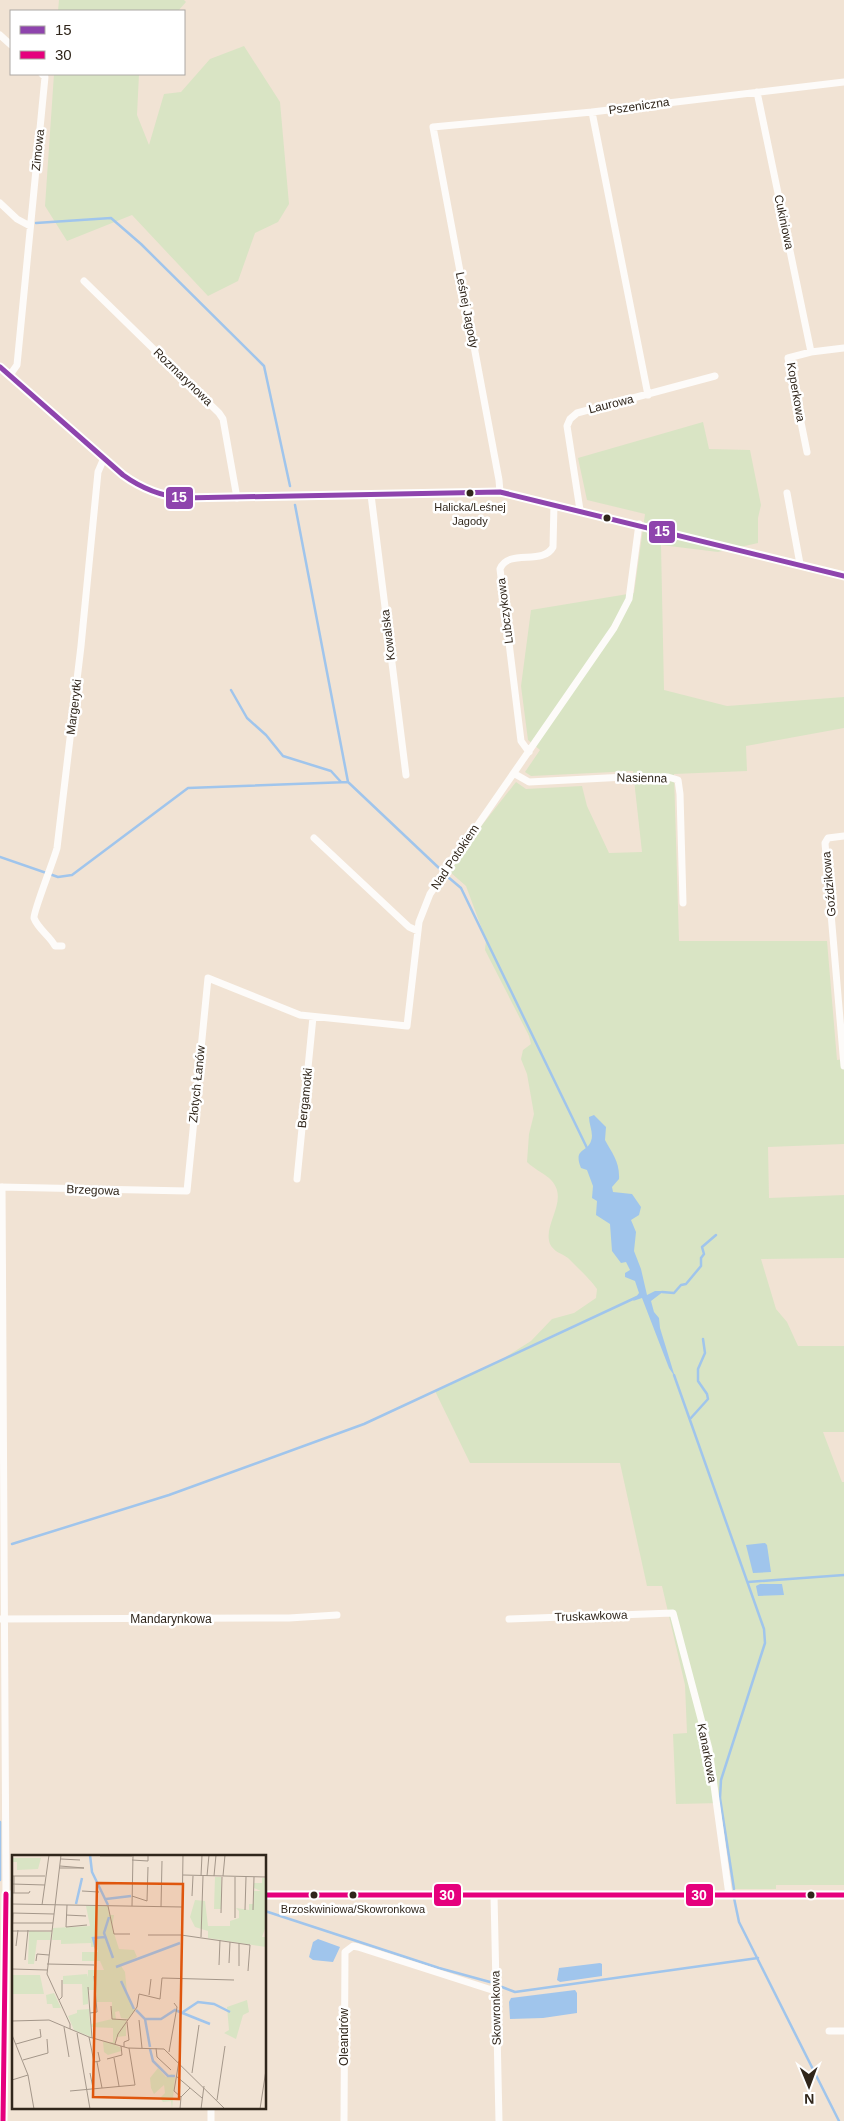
<svg xmlns="http://www.w3.org/2000/svg" width="844" height="2121" font-family="Arial,sans-serif">
	<rect width="100%" height="100%" fill="#f1e3d4"/>
	<path fill="#d9e4c4" d="M59 0H184L186 2 178 11H58Z
		M244 46 280 102 289 204 278 222 255 233 238 281 208 296 132 215 67 241 45 206 54 74H139L137 115 149 145 164 94 181 92 210 59Z
		M703 422 709 449 750 450 761 505 758 518V543L718 552 661 545 664 690 727 706 844 697V728L746 746 747 771 674 774 679 941H827L837 1060 844 1059V1144L768 1147 769 1198 844 1195V1258L761 1259 776 1309 787 1322 798 1346H844V1432H823L842 1482H844V1885H776V1889H734L721 1803 676 1804 673 1734 687 1733 685 1685 662 1586H647L620 1463H470L435 1391 496 1363 531 1341 552 1319 574 1313 596 1298 597 1289C591 1280 576 1266 568 1258 561 1253 554 1252 550 1244 542 1223 572 1199 549 1178 542 1172 534 1169 527 1162L529 1134 534 1114 527 1074 521 1059 523 1050 531 1044 529 1036 485 950 486 940 466 886 450 872 479 829 516 782 526 789 582 786 587 806 609 853 642 852 633 771 531 776 525 772 540 750 528 740 521 686 531 610 634 593 645 514 587 500 578 458Z"/>
	<path fill="#a0c5ec" d="M594 1115 606 1127 605 1140C612 1153 620 1162 619 1179L612 1187 613 1192 632 1194 641 1207 639 1215 631 1220 636 1232 634 1251 641 1269 647 1295 655 1291H664L651 1301 654 1312 659 1318 660 1328 675 1377 669 1368 642 1298 633 1301 639 1293 635 1281 625 1277V1273L630 1270 626 1262 621 1263 612 1251 610 1224 596 1215 597 1201 592 1198 593 1186 587 1170 581 1168C573 1148 587 1153 591 1141 594 1134 589 1125 589 1117Z
		M765 1543 767 1545 771 1572 753 1573 746 1545Z
		M760 1584H782L784 1595 758 1596 756 1586Z
		M318 1939 340 1947 333 1962 313 1960 309 1957 313 1942Z
		M600 1963 602 1964V1976L560 1982 557 1980 559 1968Z
		M575 1990 577 1993V2013L543 2018 510 2019 509 2002 511 1998Z"/>
	<g fill="none" stroke-linecap="round" stroke-linejoin="round">
		<path stroke="#a0c5ec" stroke-width="2.5" d="M36 223 111 218 141 244 264 366 290 486
			M295 505 348 782 440 869
			M231 690 247 718 266 735 283 756 331 771 341 782
			M0 857 58 877 72 875 188 788 348 782
			M448 877 461 888 587 1148
			M662 1292 674 1293 681 1285 686 1284 701 1266V1258L704 1254 702 1247 716 1235
			M674 1375 764 1629 765 1643 721 1780 720 1798 734 1889
			M690 1419 708 1399 707 1394 698 1381V1369L705 1353 703 1339
			M12 1544 169 1495 364 1424 637 1297
			M748 1582 844 1575
			M0 1822V1880
			M12 1880 14 1881
			M734 1898 739 1922 839 2121
			M265 1911 439 1968 490 1982
			M502 1987 515 1992 758 1958"/>
		<path stroke="#fdfbf9" stroke-width="7" d="M0 35 11 45
			M757 92 811 352
			M592 112 648 395
			M0 203 17 219 30 226
			M84 281 219 413 223 419 237 498
			M0 367 123 475C141 489 160 497 183 498L500 492 844 576
			M10 375 17 365 45 77 42 74
			M807 452 788 358 811 352 844 348
			M500 492 499 480 433 127 592 112 844 82
			M787 493 800 564
			M371 495 406 775
			M580 510 567 426 570 419 577 413 715 376
			M529 752 521 741 500 569C508 548 543 566 553 547L554 504
			M515 774 529 782 626 777H668L678 780 680 794 683 903
			M844 836 828 838 825 843 844 1066
			M314 838 409 927 418 931
			M62 946H55C50 936 38 929 34 918 33 912 54 860 57 848L81 646 98 472 104 458
			M297 1179 313 1017
			M0 1187 187 1191 208 978 300 1015 407 1026 419 922 430 894 614 628 629 599 639 524
			M2 1187 6 1894 3 2121
			M0 1619 289 1618 337 1615
			M509 1619 673 1613 709 1749 729 1895
			M6 1894H14
			M265 1895H844
			M494 1895 499 2121
			M829 2031H844
			M211 2121V2107
			M344 2121 345 1952 353 1946 358 1947 495 1991"/>
		<defs>
			<path id="bus-1" d="M0 367 123 475C141 488 160 496 183 498L500 492 844 576"/>
			<path id="bus-2" d="M265 1895H844
				M3 2121 6 1894"/>
		</defs>
		<use href="#bus-1" stroke="#fff" stroke-width="9"/>
		<use href="#bus-2" stroke="#fff" stroke-width="9"/>
		<use href="#bus-1" stroke="#8e44ad" stroke-width="5"/>
		<use href="#bus-2" stroke="#e5007d" stroke-width="5"/>
	</g>
	<g fill="#30261b" stroke="#fff" stroke-width="2">
		<circle cx="470" cy="493" r="4.5"/>
		<circle cx="607" cy="518" r="4.5"/>
		<circle cx="314" cy="1895" r="4.5"/>
		<circle cx="353" cy="1895" r="4.5"/>
		<circle cx="811" cy="1895" r="4.5"/>
	</g>
	<g text-anchor="middle" dominant-baseline="central" stroke-width="5" stroke-linejoin="round" paint-order="stroke">
		<g font-size="11" fill="#30261b" stroke="#fff">
			<text x="470" y="507">Halicka/Leśnej<tspan x="470" dy="14">Jagody</tspan></text>
			<text x="353" y="1909">Brzoskwiniowa/Skowronkowa</text>
		</g>
		<g font-size="12" fill="#30261b" stroke="#fff">
			<text transform="translate(639 106) rotate(-8)">Pszeniczna</text>
			<text transform="translate(38 150) rotate(-84)">Zimowa</text>
			<text transform="translate(784 222) rotate(78)">Cukiniowa</text>
			<text transform="translate(467 310) rotate(79)">Leśnej Jagody</text>
			<text transform="translate(183 377) rotate(44)">Rozmarynowa</text>
			<text transform="translate(796 392) rotate(80)">Koperkowa</text>
			<text transform="translate(611 404) rotate(-14)">Laurowa</text>
			<text transform="translate(505 611) rotate(-97)">Lubczykowa</text>
			<text transform="translate(388 635) rotate(-97)">Kowalska</text>
			<text transform="translate(74 707) rotate(-83)">Margerytki</text>
			<text transform="translate(642 778) rotate(1)">Nasienna</text>
			<text transform="translate(455 857) rotate(-56)">Nad Potokiem</text>
			<text transform="translate(829 884) rotate(-95)">Goździkowa</text>
			<text transform="translate(197 1084) rotate(-84)">Złotych Łanów</text>
			<text transform="translate(305 1098) rotate(-84)">Bergamotki</text>
			<text transform="translate(93 1190) rotate(2)">Brzegowa</text>
			<text transform="translate(591 1616) rotate(-2)">Truskawkowa</text>
			<text x="171" y="1619">Mandarynkowa</text>
			<text transform="translate(707 1753) rotate(79)">Kanarkowa</text>
			<text transform="translate(496 2008) rotate(-91)">Skowronkowa</text>
			<text transform="translate(344 2037) rotate(-90)">Oleandrów</text>
		</g>
	</g>
	<g transform="translate(12 1855)">
		<rect width="254" height="254" fill="#f1e3d4"/>
		<path d="M0 3H29L26 14 5 15V7H0ZM203 22H209V54H202ZM250 23H254V71L250 82H254V92L196 83V76L183 72 178 62 183 45 193 46 196 71H218V66L227 63V56L224 53 237 55V49H241L242 36H249L242 33V28H250ZM74 51H96L97 60H102L100 72 107 94 122 95 125 102 109 111 113 117 115 138 123 155 116 164 109 163 107 156 103 157 104 164H114V181L104 182 103 190 108 192 109 196 96 200 92 197 91 187H101V173L79 172V169L100 164V147H85L84 135H76V149L71 150 70 129H51V121L75 119 76 122V115H92L88 106H70V97H86L84 92H79V88L49 89V85H40L41 73 78 71ZM17 76 39 77 38 85H25L22 109H16ZM0 120H28L32 139H0ZM42 138 49 153H41L40 149H35L34 140ZM235 145 237 157 231 160 224 184 212 178 217 175 215 152ZM77 154 79 182 62 175 56 161 65 158V155ZM146 213 154 222 160 219 163 223 160 254 159 246 151 247 148 243 153 238 152 230 142 239 139 233 138 223Z" fill="#d9e4c4"/>
		<path fill="none" stroke="#a0c5ec" stroke-width="2.5" d="M78 0 80 17 96 50M94 44 119 41M64 49 70 23M97 62 92 78 101 103M84 94 81 83 93 82M104 112 168 88M109 126 122 154M124 155 133 164 138 192M171 157 186 147 202 149 218 157M133 164H149L163 155 198 169M138 194 141 206 156 221H163"/>
		<path fill="none" stroke="#a4978a" stroke-width="1" d="M49 0 35 119 58 169V174M88 1H120M49 4 68 5M120 5 136 6V0M48 13H72L48 11M171 20 254 22M0 21H33M2 21V38M189 21 190 0M195 21 197 0M202 21 204 0M211 21 213 0M0 29 33 30M70 36 87 37M0 38H17L18 36M120 41 135 46 136 12M180 41 181 21M0 49 170 52M30 50 37 0M55 50 54 72 75 70M96 51 102 79H118M120 51 121 0M149 52 150 6M233 55 234 22M241 55 242 22M0 58 42 59M209 58 210 22M54 60 74 61M223 63V22M0 68H41M1 76H40M136 80H169L238 90 236 116M0 82 1 58M189 82 191 21M227 88V111M4 91 6 75M13 105 16 75M24 106 25 99 37 100M217 108 218 87M35 109 82 110M207 110 208 85M0 114 35 115M169 124 171 0M76 132 80 183M137 140 139 124M47 145 50 142V125M99 151 100 164 116 165M78 158 85 157 82 121M127 165 130 193M0 166 37 165 77 182 116 193 152 194 213 254M52 172 57 202M65 178 78 254M0 180 16 220 22 254M77 182 82 207 88 206 86 197M4 189 29 182 28 174M103 189 106 179 125 152 127 139 148 144 150 123 222 125M112 192V187L117 185 115 167M144 193 145 202 159 215M157 197 165 152 162 148M102 203 107 231M95 204 110 200 109 191M11 205 36 198 35 184M167 206 162 236 169 242M85 207 90 233M78 218 81 233M180 218 187 170M164 221 190 243M0 225 16 220M58 236 123 230 117 193M205 245 213 191M168 254 169 242 178 233M189 254 192 231M248 254 254 215"/>
		<path fill="#df560d" fill-opacity="0.15" stroke="#df560d" stroke-width="2.5" d="M85 28 171 29 167 244 81 242Z"/>
		<rect width="254" height="254" fill="none" stroke="#30261b" stroke-width="2.5"/>
	</g>
	<g stroke="#fff" stroke-width="2">
		<rect x="165" y="486" width="29" height="24" rx="5" fill="#8e44ad"/>
		<rect x="648" y="520" width="28" height="24" rx="5" fill="#8e44ad"/>
		<rect x="433" y="1883" width="29" height="24" rx="5" fill="#e5007d"/>
		<rect x="685" y="1883" width="29" height="24" rx="5" fill="#e5007d"/>
	</g>
	<g font-size="14" text-anchor="middle" font-weight="bold" fill="#fff">
		<text x="179" y="502">15</text>
		<text x="662" y="536">15</text>
		<text x="447" y="1900">30</text>
		<text x="699" y="1900">30</text>
	</g>
	<rect x="10" y="10" width="175" height="65" fill="#ffffff" stroke="#aca8a4"/>
	<rect x="20" y="26" width="25" height="8" fill="#8e44ad" stroke="#aca8a4"/>
	<text x="55" y="35" font-size="15" fill="#30261b">15</text>
	<rect x="20" y="51" width="25" height="8" fill="#e5007d" stroke="#aca8a4"/>
	<text x="55" y="60" font-size="15" fill="#30261b">30</text>
	<g transform="translate(809 2086) rotate(179)" stroke="#ffffff" stroke-width="4" paint-order="stroke">
	<path d="M0-4L9 19L0 12L-9 19Z" fill="#30261b"/>
	<text y="-8" font-size="14" font-weight="bold" text-anchor="middle" fill="#30261b">N</text>
	</g>
</svg>
